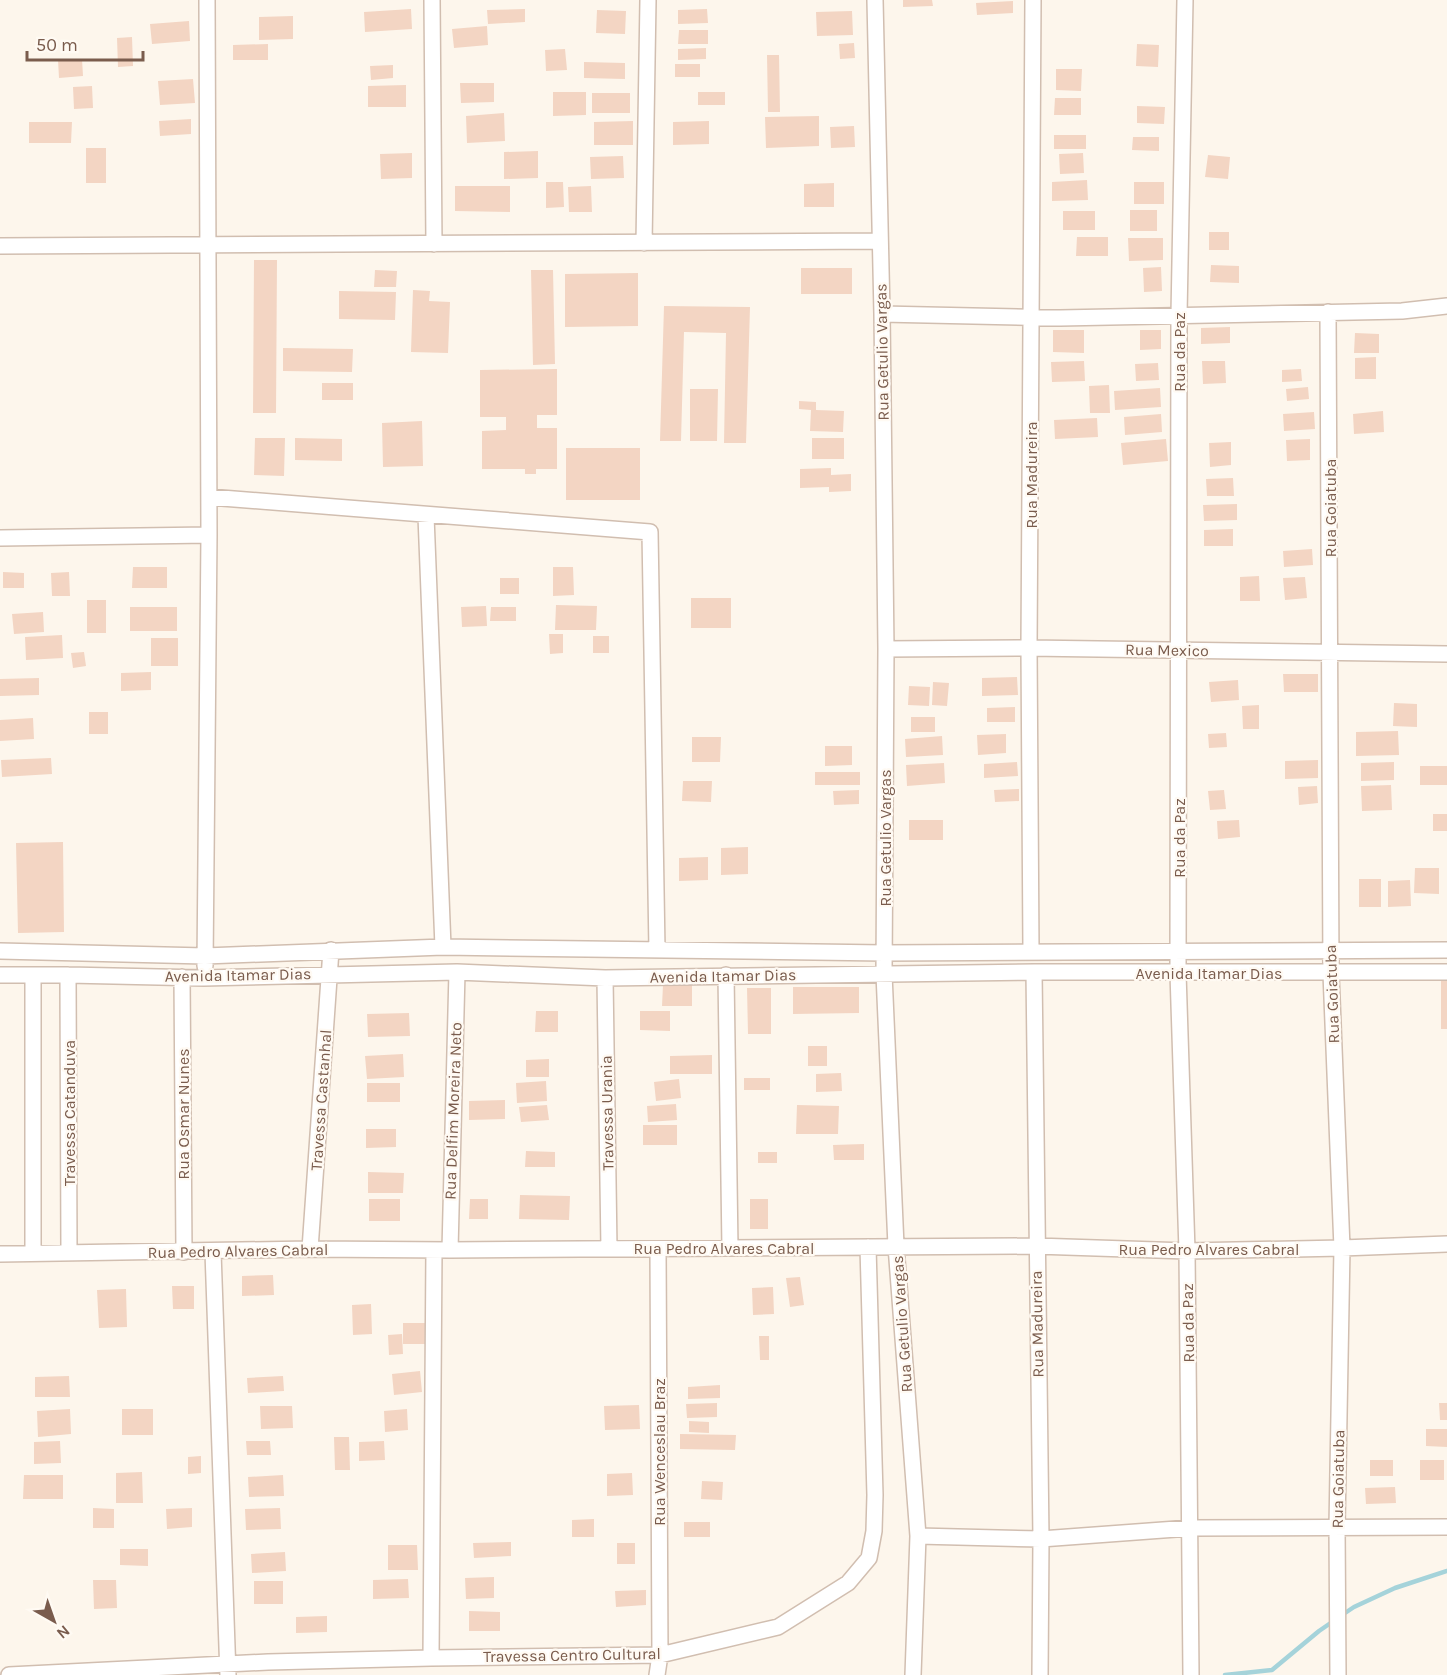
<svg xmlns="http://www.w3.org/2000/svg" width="1447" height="1675" font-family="Karla,sans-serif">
	<rect width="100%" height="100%" fill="#fdf6ec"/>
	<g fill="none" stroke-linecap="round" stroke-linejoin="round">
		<path stroke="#a5d3da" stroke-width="4.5" d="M1342 1615 1354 1607 1395 1588 1447 1571
			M1225 1675 1272 1670 1319 1631 1335 1620"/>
	</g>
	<path fill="#f3d5c3" d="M903 0H932L933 6 903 7Z
		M1013 1V13L977 15 976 3Z
		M411 9 412 29 365 32 364 12Z
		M525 9V22L488 24 487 10Z
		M707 9 708 23 678 24V10Z
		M597 10 626 11 625 34 596 33Z
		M852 11 853 35 817 36 816 12Z
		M293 16V39L259 40V17Z
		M189 21 190 41 152 44 150 24Z
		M487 26 488 45 454 48 452 29Z
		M679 30H708V44H678Z
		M132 37 133 66 118 67 117 38Z
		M854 43 855 58 840 59 839 44Z
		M268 44V60H233V45Z
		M1137 44 1159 45 1158 67 1136 66Z
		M706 48V59L678 60V49Z
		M565 49 567 70 546 71 545 50Z
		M767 55H779L780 112H768Z
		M82 59 83 76 59 78 58 60Z
		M584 62 625 63V79L584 78Z
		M675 64H700V77H675Z
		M393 65V78L371 80 370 66Z
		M1056 69H1082L1081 91 1056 90Z
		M193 79 195 103 160 105 158 81Z
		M460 83H494V102L461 103Z
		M406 85V107H368V86Z
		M92 86 93 108 74 109 73 87Z
		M553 92H586V115L553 116Z
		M698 92H725V105H698Z
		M592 93H630V113H592Z
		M1055 98H1081V115H1054Z
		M1137 106 1165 107 1164 124 1137 123Z
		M504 113 505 141 467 143 466 116Z
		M819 116V146L766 148 765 117Z
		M191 119V134L160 136 159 121Z
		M633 121V145H594V122Z
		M709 121V144L673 145V122Z
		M29 122H72L71 143H29Z
		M854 126 855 147 831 148 830 127Z
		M1054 135H1086V149H1054Z
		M1133 137H1159V151L1132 150Z
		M86 148H106V183H86Z
		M538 151V178L504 179V152Z
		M412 153V178L381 179 380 154Z
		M1083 153 1084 173 1060 174 1059 154Z
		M1208 155 1230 157 1228 179 1205 177Z
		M623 156 624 178 591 179 590 157Z
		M1087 180 1088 200 1052 201V182Z
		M546 182H563L564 207 546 208Z
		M1134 182H1164V204H1134Z
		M834 183V207H804V184Z
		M455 186H510V212L455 211Z
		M591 186 592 212H569L568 187Z
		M1130 210H1157V231H1130Z
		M1063 211H1095V230H1063Z
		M1209 232H1229V250H1209Z
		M1077 237H1108V256H1076Z
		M1128 238H1163V260L1129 261Z
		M254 260H277L276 413H253Z
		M1211 265 1239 266V283L1210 282Z
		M1161 267 1162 291 1144 292 1143 268Z
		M801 268H852V294H801Z
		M375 270 397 271 396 287H374Z
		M531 270H553L555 364 533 365Z
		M638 273V326L565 327V274Z
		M413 290 430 291 429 301 450 302 448 353 411 352Z
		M339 291 396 292 395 320 339 319Z
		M664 306 750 307 746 443H724L726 333 684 332 681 441H660Z
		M1230 327V343L1201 344V328Z
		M1053 330H1084V353L1053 352Z
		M1140 330H1161V349L1140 350Z
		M1355 333 1379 334V353H1354Z
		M283 348 353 349 352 372 283 371Z
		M1376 357V379H1355V358Z
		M1084 361 1085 381 1052 382 1051 362Z
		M1202 361H1225L1226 383 1203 384Z
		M1158 363 1159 380 1136 381 1135 364Z
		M557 369V415H537V428H557V469H536V474H525V469H482V431L506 430V417H480V370Z
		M1301 369 1302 381 1282 382V370Z
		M322 383H353V400H322Z
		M1109 385 1110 413H1090L1089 386Z
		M1308 387 1309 399 1287 401 1286 389Z
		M1160 388 1161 407 1115 410 1114 391Z
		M690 389H718L717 441H690Z
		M799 401 816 402V410L844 411 843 432 810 431 811 410 799 409Z
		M1383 411 1384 432 1354 434 1353 414Z
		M1314 412 1315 429 1284 431 1283 414Z
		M1161 414 1162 432 1125 435 1124 417Z
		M1097 418 1098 437 1055 439 1054 420Z
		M422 421 423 466 383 467 382 423Z
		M255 438H285L284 476 254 475Z
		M295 438 342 439V461L295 460Z
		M812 438H844V459H812Z
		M1166 439 1168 461 1123 465 1121 443Z
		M1310 439V460L1287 461 1286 440Z
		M1231 442V465L1210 467 1209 443Z
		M566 448H640V500H566Z
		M831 468V475L851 474V491L829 492V487L800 488V469Z
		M1233 478 1234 496H1207L1206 479Z
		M1237 504V520L1204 521 1203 505Z
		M1233 529V546H1204V530Z
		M1312 549 1313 565 1284 567 1283 551Z
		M133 567H167V588H132Z
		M553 567H573L574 595 553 596Z
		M3 572 24 573V588H3Z
		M69 572 70 596H52L51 573Z
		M1259 576 1260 601H1240V577Z
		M1305 577 1307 598 1285 600 1283 578Z
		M500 578H519V594H500Z
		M691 598H731V628H691Z
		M87 600H106V633H87Z
		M556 605 597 606 596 630H555Z
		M486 606 487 626 462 627 461 607Z
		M130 607H177V631H130Z
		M491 607H516V621H490Z
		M43 612 44 632 14 634 12 614Z
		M549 634H563V653L550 654Z
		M62 635 63 658 26 660 25 637Z
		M593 636H609V653H593Z
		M151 638H178V666H151Z
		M84 652 86 666 73 668 71 653Z
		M151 672V690L121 691V673Z
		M1283 674H1318V692H1284Z
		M1017 677 1018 695 982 696V678Z
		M39 678V695L0 696V679Z
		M1238 680 1239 700 1211 702 1209 682Z
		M933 682 949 683 947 706 932 705Z
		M909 686 930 687 929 706 908 705Z
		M1394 703 1417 704V727L1393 726Z
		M1259 705V729H1243L1242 706Z
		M1015 707V722H987V708Z
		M89 712H108V734H89Z
		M911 717H935V732H911Z
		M33 718 34 739 0 741V720Z
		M1398 731 1399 755 1356 756V732Z
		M1226 733 1227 747 1209 748 1208 734Z
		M1006 734V753L978 755 977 735Z
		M942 736 943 755 906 757 905 739Z
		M692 737H721L720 762H692Z
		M825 746H852V765L825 766Z
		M51 758 52 774 2 777 1 760Z
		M1318 760V778L1285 779V761Z
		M1017 762 1018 776 984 778V764Z
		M1394 762V780L1361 781V763Z
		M944 763 945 783 907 786 906 765Z
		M1420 766H1447V785H1420Z
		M815 772H860V785H815Z
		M683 781H712L711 802 682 801Z
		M1391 785 1392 810 1362 811 1361 786Z
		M1317 786 1318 803 1299 805 1298 787Z
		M1019 789V801L995 802 994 790Z
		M859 790V804L834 805 833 791Z
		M1224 790 1226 809 1210 810 1208 791Z
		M1433 814H1447V831H1433Z
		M909 820H943V840H909Z
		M1239 820 1240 837 1218 839 1217 821Z
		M63 842 64 932 18 933 16 843Z
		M748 847V874L721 875V848Z
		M708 857V880L679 881V858Z
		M1415 868H1439V894L1414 893Z
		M1359 879H1381V907H1359Z
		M1410 880 1411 906 1388 907V881Z
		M1441 975H1447V1029H1441Z
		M663 985H692V1006H662Z
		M793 987H859V1013L793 1014Z
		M747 988H771V1034H748Z
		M536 1011H558V1032H535Z
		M640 1011H670V1031L640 1030Z
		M409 1013 410 1036 368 1037 367 1014Z
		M808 1046H827V1066H808Z
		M403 1054 404 1077 367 1079 365 1056Z
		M712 1055V1074H670V1056Z
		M549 1059V1077H526V1060Z
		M841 1073 842 1091 816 1092V1074Z
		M744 1078H770V1090H744Z
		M679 1079 681 1098 656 1101 654 1082Z
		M546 1081 547 1101 517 1103 516 1083Z
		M367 1083H400V1102H367Z
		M505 1100V1119L469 1120V1101Z
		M676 1104 677 1120 648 1122 647 1106Z
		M547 1105 549 1120 521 1122 519 1107Z
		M797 1105 839 1106 838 1134H796Z
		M643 1125H677V1145H643Z
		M366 1129H396V1147L366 1148Z
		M864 1144V1160H834L833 1145Z
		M526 1151 555 1152V1167H525Z
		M758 1152H777V1163H758Z
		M368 1172 404 1173 403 1193H368Z
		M520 1195 570 1196 569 1220 519 1219Z
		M369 1199H400V1221H369Z
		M470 1199H488V1219H469Z
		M750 1199H768V1229H750Z
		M273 1275 274 1295 242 1296V1276Z
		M800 1277 804 1305 790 1307 786 1278Z
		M172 1286H194V1309H173Z
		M773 1287 774 1314 753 1315 752 1288Z
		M126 1289 127 1327 99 1328 97 1290Z
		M371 1304 372 1334 353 1335 352 1305Z
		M403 1323H426V1344H403Z
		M402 1334 403 1354 389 1355 388 1335Z
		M759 1336H769V1360H760Z
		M420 1371 422 1392 394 1395 392 1374Z
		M69 1376 70 1397H35V1377Z
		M283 1376 284 1391 248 1393 247 1378Z
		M720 1385V1398L688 1399V1387Z
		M717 1403V1417L687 1418 686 1404Z
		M1439 1403H1447V1420H1440Z
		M639 1405 640 1429 605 1430 604 1406Z
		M260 1406H292L293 1428 261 1429Z
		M70 1409 71 1434 38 1437 37 1411Z
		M122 1409H153V1435H122Z
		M407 1409 408 1430 385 1432 384 1411Z
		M689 1421 709 1422V1433L689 1432Z
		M1426 1429H1447V1447L1426 1446Z
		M680 1434 736 1435 735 1450 680 1449Z
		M334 1437H349L350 1470H335Z
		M60 1441 61 1463 34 1464V1442Z
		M246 1441H270L271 1455H247Z
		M384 1441 385 1460 359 1461V1442Z
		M201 1456V1473L188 1474V1457Z
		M1370 1460H1393V1476H1370Z
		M1420 1460H1444V1480H1420Z
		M142 1472 143 1503H116V1473Z
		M632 1473 633 1495 607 1496V1474Z
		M24 1475H63V1499H23Z
		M283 1475 284 1496 249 1497 248 1477Z
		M702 1481 723 1482 722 1500 701 1499Z
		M1395 1487 1396 1503 1366 1504 1365 1488Z
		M93 1508 114 1509V1528H93Z
		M192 1508V1527L167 1529 166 1509Z
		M280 1508 281 1529 246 1530 245 1509Z
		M594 1519V1537H572V1520Z
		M684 1522H710V1537H684Z
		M511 1542V1556L474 1558 473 1543Z
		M617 1543H635V1564H617Z
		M388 1545H417L418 1570H388Z
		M120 1549H148V1566L120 1565Z
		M285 1552 286 1571 252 1573 251 1554Z
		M494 1577V1598L466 1599 465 1578Z
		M408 1579 409 1598 373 1599V1580Z
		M93 1580H116L117 1608 94 1609Z
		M254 1581H283V1604H254Z
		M646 1590V1605L616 1607 615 1591Z
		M469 1611 500 1612V1631H469Z
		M327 1616V1632L296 1633V1617Z"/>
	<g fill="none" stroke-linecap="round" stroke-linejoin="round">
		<defs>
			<path id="minor" d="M432 0 434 244
				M875 0 882 314 886 649 884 974 896 1246 918 1536 913 1675
				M1185 0 1179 315 1178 973 1187 1251 1191 1675
				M644 243 648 0
				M0 246 880 241
				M1328 312 1331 973 1342 1248 1337 1527 1338 1675
				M882 314 1060 318 1402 311 1447 306
				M209 497 650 532 657 950
				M426 516 443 947
				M0 538 209 535
				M886 649 1029 648 1447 654
				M0 951 205 956 443 947 884 953 1447 950
				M1031 951 1029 648 1033 0
				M205 966 209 535 207 0
				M1034 972 1041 1539 1040 1675
				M0 975H68L204 978 457 972 605 978 1034 972H1447
				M68 975 69 1252
				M726 975 730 1248
				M182 977 184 1252
				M605 978 609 1249
				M310 1249 331 950
				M450 1250 457 972
				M213 1252 228 1675
				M33 1253V975
				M0 1254 310 1249 450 1250 1036 1246 1187 1251 1342 1248 1447 1244
				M918 1536 1041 1539 1190 1528 1447 1527
				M431 1658 434 1250
				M9 1675 268 1662 431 1658 660 1655 778 1627 848 1583 869 1558 874 1531 875 1495 868 1247
				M657 1675 660 1655 658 1249"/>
		</defs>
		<use href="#minor" stroke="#d1beb0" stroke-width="18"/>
		<use href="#minor" stroke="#fff" stroke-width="15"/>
	</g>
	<g text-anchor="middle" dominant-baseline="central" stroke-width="4.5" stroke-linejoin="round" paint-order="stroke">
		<g font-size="16" fill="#7a5c4d" stroke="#fffaf3">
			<text transform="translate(882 352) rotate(-91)">Rua Getulio Vargas</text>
			<text transform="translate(1179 352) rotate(-90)">Rua da Paz</text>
			<text transform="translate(1031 475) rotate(-90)">Rua Madureira</text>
			<text transform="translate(1330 508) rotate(-90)">Rua Goiatuba</text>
			<text transform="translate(1167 650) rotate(1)">Rua Mexico</text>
			<text transform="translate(885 838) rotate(-90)">Rua Getulio Vargas</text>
			<text transform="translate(1179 838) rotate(-90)">Rua da Paz</text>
			<text x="1209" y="973">Avenida Itamar Dias</text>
			<text transform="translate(238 975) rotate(-1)">Avenida Itamar Dias</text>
			<text transform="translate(723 976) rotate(-1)">Avenida Itamar Dias</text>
			<text transform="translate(1332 994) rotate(-92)">Rua Goiatuba</text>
			<text transform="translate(321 1100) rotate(-86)">Travessa Castanhal</text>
			<text transform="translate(453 1111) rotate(-88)">Rua Delfim Moreira Neto</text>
			<text transform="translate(69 1113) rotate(-90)">Travessa Catanduva</text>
			<text transform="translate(607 1113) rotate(-91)">Travessa Urania</text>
			<text transform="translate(183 1114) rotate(-90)">Rua Osmar Nunes</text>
			<text x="724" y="1248">Rua Pedro Alvares Cabral</text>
			<text x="1209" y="1249">Rua Pedro Alvares Cabral</text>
			<text transform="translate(238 1251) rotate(-1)">Rua Pedro Alvares Cabral</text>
			<text transform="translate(1188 1323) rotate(-91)">Rua da Paz</text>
			<text transform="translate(902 1324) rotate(-94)">Rua Getulio Vargas</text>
			<text transform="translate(1037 1324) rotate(-91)">Rua Madureira</text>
			<text transform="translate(659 1452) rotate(-90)">Rua Wenceslau Braz</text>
			<text transform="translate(1338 1479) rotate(-89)">Rua Goiatuba</text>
			<text transform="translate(572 1655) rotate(-1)">Travessa Centro Cultural</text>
		</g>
	</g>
	<g transform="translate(54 1621) rotate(140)" stroke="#fffaf3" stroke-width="4.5" paint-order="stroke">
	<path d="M0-4.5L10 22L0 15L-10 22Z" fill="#7a5c4d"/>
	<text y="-9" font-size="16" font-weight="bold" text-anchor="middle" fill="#7a5c4d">N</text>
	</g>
	<path d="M27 51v9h116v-9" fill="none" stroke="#7a5c4d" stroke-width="3"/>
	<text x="36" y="51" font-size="18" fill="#7a5c4d" stroke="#fffaf3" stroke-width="4.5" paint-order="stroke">50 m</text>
</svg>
